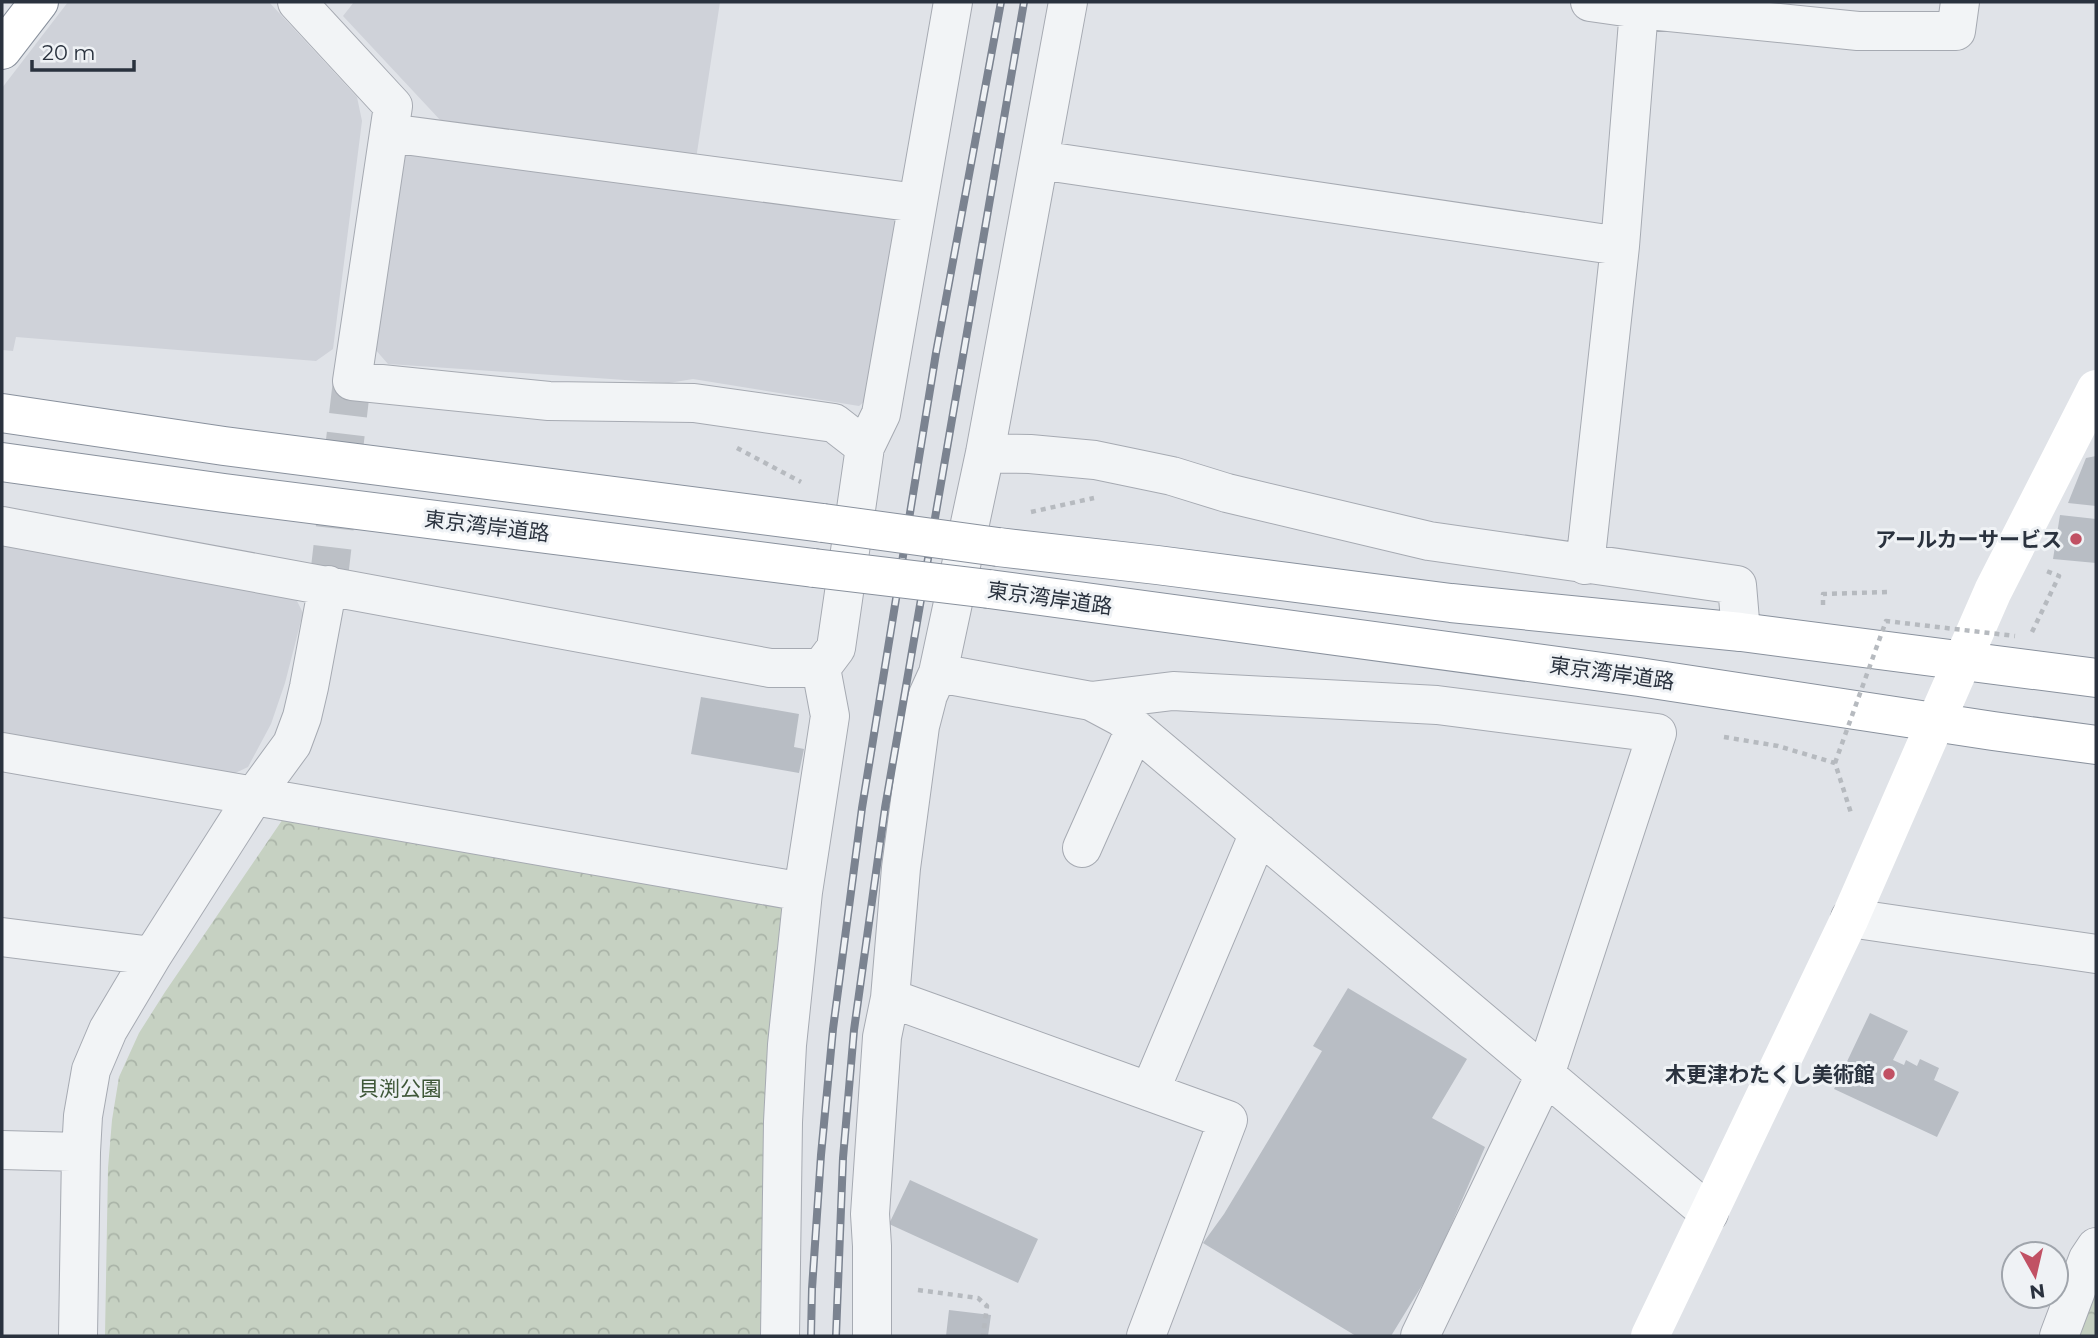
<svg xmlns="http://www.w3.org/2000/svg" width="2098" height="1338" font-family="Montserrat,'Noto Sans JP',sans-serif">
	<defs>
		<pattern id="forest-crowns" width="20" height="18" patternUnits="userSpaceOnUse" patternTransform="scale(1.75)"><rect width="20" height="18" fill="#c6d1c2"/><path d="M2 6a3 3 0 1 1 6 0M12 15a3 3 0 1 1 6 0" fill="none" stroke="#aab4a8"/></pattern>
	</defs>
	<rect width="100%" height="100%" fill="#e0e3e8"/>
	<path fill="#cfd2d9" d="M68 2H269L357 97 362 121 333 349 316 361 16 337 13 351 2 350V88Z
		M354 2H720L696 159 442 122 343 16Z
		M402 152 888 215 901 225 870 397 859 406 693 379 669 383 388 364 374 348Z
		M2 543 296 599 303 613 285 683 271 724 248 767 229 776 2 736Z"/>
	<path fill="url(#forest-crowns)" d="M285 816 789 906 771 1336H105L108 1168 112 1120 119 1077 139 1033 165 992Z
		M2096 1282V1336H2075Z"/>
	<path fill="#b8bdc4" d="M2096 456V506L2068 503 2086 458Z
		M2060 515 2096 519V563L2053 559Z
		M701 697 799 714 794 747 804 749 799 773 691 754Z
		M1348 988 1467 1059 1432 1118 1485 1147 1432 1269 1391 1336H1356L1203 1243 1224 1214 1322 1051 1313 1046Z
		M1870 1013 1908 1031 1893 1060 1904 1065 1906 1060 1917 1066 1920 1059 1939 1068 1934 1080 1959 1092 1937 1137 1834 1089Z
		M910 1180 1038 1239 1018 1283 889 1224Z
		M949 1310 991 1315 988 1336H946Z"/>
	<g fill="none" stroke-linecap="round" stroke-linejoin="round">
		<path stroke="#bcc0c6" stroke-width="38" stroke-dasharray="38 19" stroke-linecap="butt" d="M328 585 352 381"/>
		<defs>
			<path id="street" d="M297 2 393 106 352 381 549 401 694 403 834 423 865 447
				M1590 2 1639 9 1858 31H1956L1960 2
				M389 133 917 203
				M1039 160 1620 246
				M985 453 1030 454 1095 460 1172 476 1227 493 1429 541 1737 585 1741 632
				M2 526 770 668H821
				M1585 565 1620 246 1639 9
				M938 673 1091 701 1121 717 1709 1213
				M1091 701 1173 691 1437 705 1657 733 1545 1075 1420 1336
				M2 752 803 892
				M1082 848 1135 729
				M1850 918 2096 954
				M2 937 152 956
				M890 998 1228 1120 1146 1336
				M1150 1091 1259 833
				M2 1150 81 1152
				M78 1336 81 1152 83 1116 91 1070 108 1030 152 956 254 796 292 744 302 717 309 687 328 585
				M780 1336 783 1122 787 1045 803 892 830 716 821 668 836 648 865 447 881 414 953 2
				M872 1336V1246L870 1214 882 1037 890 998 901 868 920 726 928 695 938 673 985 453 1068 2
				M2059 1336 2088 1259 2096 1247"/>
			<path id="highway" d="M2 50 39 2
				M2 413 224 446 823 523
				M2 462 224 493 814 568
				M998 547 1157 565 1451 603 1741 632 2096 678
				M989 589 1639 677 1993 731 2096 745"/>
		</defs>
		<use href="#street" stroke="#a6aab2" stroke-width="40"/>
		<use href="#highway" stroke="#89919d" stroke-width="40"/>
		<path stroke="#b6babf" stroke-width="4.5" stroke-dasharray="5 5" stroke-linecap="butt" d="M737 448 801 482
			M1031 512 1094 498
			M1823 605V594L1887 592
			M2032 632 2059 576 2044 570
			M1724 737 1778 746 1835 763 1851 813
			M918 1290 978 1298 987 1306 983 1336"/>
		<use href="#street" stroke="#f2f4f6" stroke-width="38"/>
		<path stroke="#fff" stroke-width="38" d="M1650 1336 1850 918 1993 591 2096 389"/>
		<use href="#highway" stroke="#fff" stroke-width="38"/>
		<defs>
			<path id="rail" d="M811 1336 812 1289 821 1155 833 1029 862 808 936 353 1001 2
				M836 1336 843 1158 854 1030 885 808 1024 2"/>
		</defs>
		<use href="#rail" stroke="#7b8390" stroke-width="8"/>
		<use href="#rail" stroke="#eff2f5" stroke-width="5" stroke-dasharray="16" stroke-linecap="butt"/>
		<defs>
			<path id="highway-bridge" d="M823 523 998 547
				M814 568 989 589"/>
		</defs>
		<use href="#highway-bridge" stroke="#89919d" stroke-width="40" stroke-linecap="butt"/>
		<path stroke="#b6babf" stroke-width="4.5" stroke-dasharray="5 5" stroke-linecap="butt" d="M1835 763 1886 621 2015 636"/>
		<use href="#highway-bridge" stroke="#fff" stroke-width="38"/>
	</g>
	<g fill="#c15164" stroke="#eff2f5" stroke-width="2.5">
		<circle cx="2076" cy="539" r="7"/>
		<circle cx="1889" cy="1074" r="7"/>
	</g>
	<g text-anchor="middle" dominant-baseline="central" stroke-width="6" stroke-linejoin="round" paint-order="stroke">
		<g font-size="21" fill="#2a323e" stroke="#eff2f5">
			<text transform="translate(487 526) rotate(7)">東京湾岸道路</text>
			<text transform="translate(1050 598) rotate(8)">東京湾岸道路</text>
			<text transform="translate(1612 673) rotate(8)">東京湾岸道路</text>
		</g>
		<g font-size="21" font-weight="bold" fill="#2a323e" stroke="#eff2f5" text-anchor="end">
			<text x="2062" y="539">アールカーサービス</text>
			<text x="1875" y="1074">木更津わたくし美術館</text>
		</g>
		<g font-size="21" fill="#3f5839" stroke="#eff2f5">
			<text x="400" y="1088">貝渕公園</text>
		</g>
	</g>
	<rect width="2098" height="1338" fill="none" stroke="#2a323e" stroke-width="7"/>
	<g transform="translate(2035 1275) rotate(172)"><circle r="33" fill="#eff2f5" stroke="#a0a5ac" stroke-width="2"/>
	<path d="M0-5L12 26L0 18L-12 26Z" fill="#c15164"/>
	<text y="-10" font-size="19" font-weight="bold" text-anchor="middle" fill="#2a323e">N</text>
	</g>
	<path d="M32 60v10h102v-10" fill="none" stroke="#2a323e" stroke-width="3.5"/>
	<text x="42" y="60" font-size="21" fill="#2a323e" stroke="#eff2f5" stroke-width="5" paint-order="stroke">20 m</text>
</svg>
